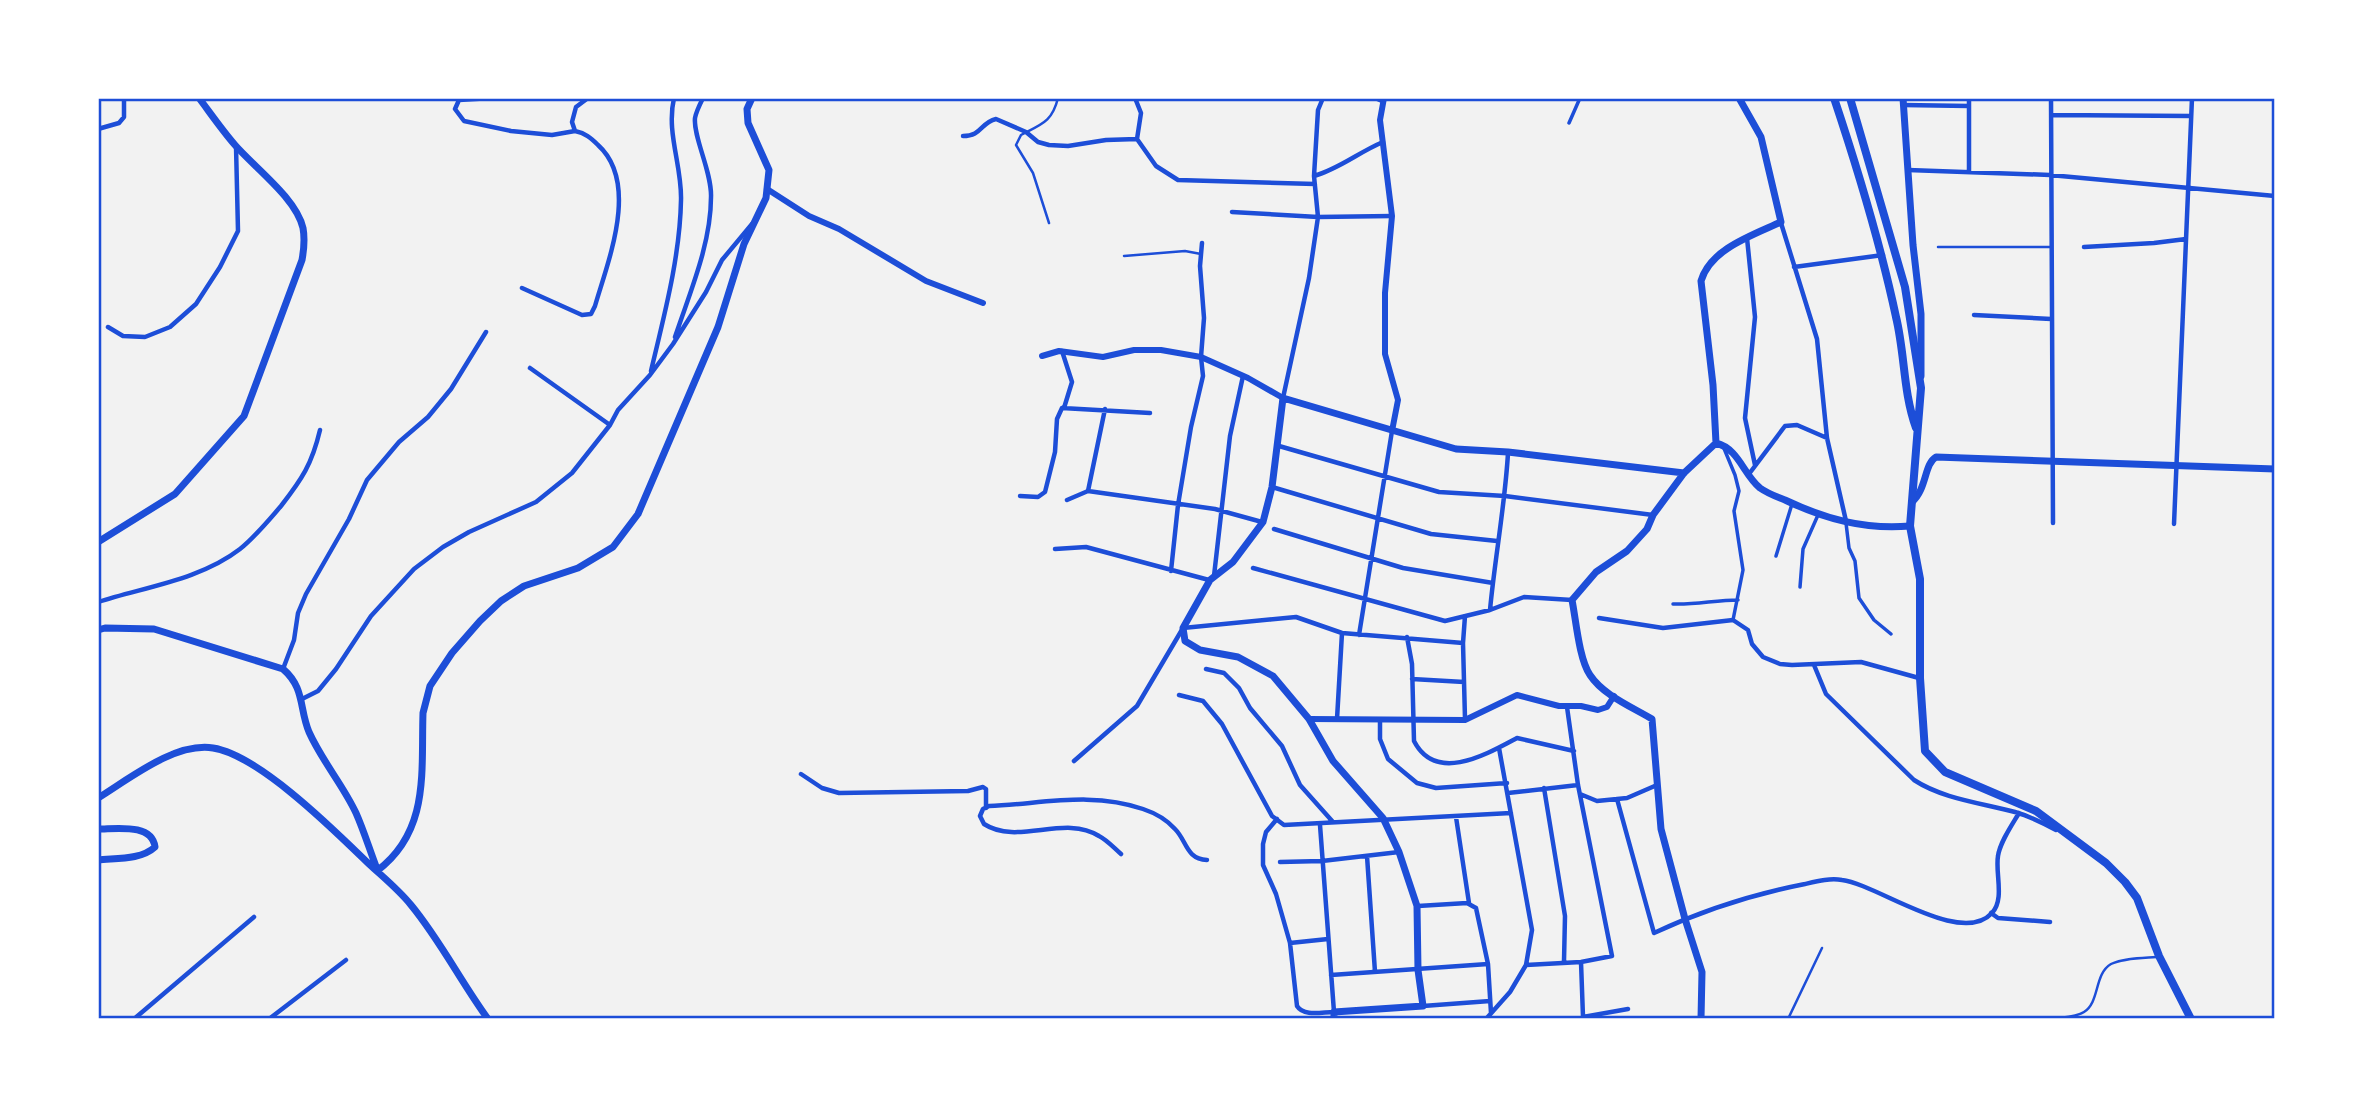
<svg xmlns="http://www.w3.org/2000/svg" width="2373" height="1117" font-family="Figtree,sans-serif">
	<rect width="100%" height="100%" fill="#f2f2f2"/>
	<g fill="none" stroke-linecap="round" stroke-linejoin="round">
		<path stroke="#1d4ed8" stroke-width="2.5" d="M1049 223 1033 173 1016 145 1021 135C1042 124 1052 122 1058 98
			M1938 247H2050
			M1124 256 1185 251 1201 254
			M1788 1019 1822 948
			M2051 1019C2061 1017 2075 1018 2084 1012 2100 1002 2094 974 2111 964 2123 958 2142 958 2156 957"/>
		<path stroke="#1d4ed8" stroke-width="3.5" d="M1569 123 1580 98
			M1723 446 1735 475 1739 491 1734 511 1743 570 1733 620
			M1846 523 1849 548 1855 561 1859 598 1874 620 1891 634
			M1776 556 1792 504
			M1800 587 1803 549 1818 515
			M1673 604C1695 605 1716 600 1738 600"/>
		<path stroke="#1d4ed8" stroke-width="4.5" d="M492 98 459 100 455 109 464 121 511 131 552 135 575 131
			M1135 98 1141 113 1137 139
			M1375 98 1382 101
			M2051 98 2053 523
			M1903 105 1969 106
			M2051 115 2191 116
			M98 129 119 123 124 117V98
			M963 136C982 136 980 123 996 119L1026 132 1038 142 1049 145 1068 146 1106 140 1137 139
			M1137 139 1156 166 1178 180 1315 184
			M1908 170 2050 175 2275 196
			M1969 172V98
			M1314 176C1339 169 1359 152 1383 142
			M1232 212 1318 217 1392 216
			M1781 223 1817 339 1827 438 1846 521
			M1747 238 1755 317 1745 418 1755 465
			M2084 247 2154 243 2186 239
			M1794 267 1883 255
			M522 288 582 315 591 314 595 306C608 261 640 183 598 145 591 138 585 133 575 131L572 122 576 107 588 98
			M1974 315 2051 319
			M108 327 123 336 145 337 170 327 196 304 220 267 238 231 236 146
			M675 337C690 292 711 244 711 197 712 172 693 137 695 118 696 112 700 104 703 98
			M1062 351 1072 382 1064 408
			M530 368 610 425
			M651 371C664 316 680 257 681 200 682 165 666 133 674 98
			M1283 398 1309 278 1318 217 1314 176 1318 110 1323 98
			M1105 409 1088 491 1215 509 1262 522
			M1279 446 1439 492 1505 496 1653 515
			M1749 474 1785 426 1797 425 1827 438
			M1272 487 1431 534 1497 541
			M1020 496 1038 497 1045 492 1055 452 1057 419 1062 408 1150 413
			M1067 500 1088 491
			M2174 524 2192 98
			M1274 529 1403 568 1493 583
			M1055 549 1086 547 1209 580
			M1253 568 1445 621 1490 610 1524 597 1572 600
			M1171 571 1178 505 1191 427 1203 376 1201 357 1204 318 1200 266 1202 243
			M1214 576 1230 436 1243 376
			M98 602C144 587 200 580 240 549 255 537 268 521 281 506 302 479 312 464 320 430
			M1490 610C1495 557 1505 505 1508 453
			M1465 616 1463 643 1465 719
			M1599 618 1663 628 1733 620 1748 630 1752 644 1763 657 1780 664 1792 665 1861 662 1919 678
			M1359 635 1392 431
			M1407 637 1412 664 1414 741C1436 784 1487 754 1517 738L1574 751
			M1814 665 1826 694 1914 780C1943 799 1982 803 2015 812 2029 816 2043 823 2056 830
			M283 669 294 640 298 613 306 594 349 519 367 480 399 442 428 417 451 389 486 332
			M1206 669 1224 673 1239 688 1250 708 1282 746 1300 785 1333 822
			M1412 679 1464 682
			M1179 695 1203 701 1222 724 1272 816 1284 825 1511 813
			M302 699 318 691 336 669 371 616 414 569 443 547 469 532 536 502 572 473 610 425 618 410 650 375 673 344 706 292 722 260 752 224
			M1337 719 1342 633
			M1380 721V739L1388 759 1417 783 1436 788 1507 783
			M1074 761 1137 706 1183 628 1296 617 1342 633 1463 643
			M801 774 822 788 839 793 968 791 983 787 986 789V808
			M1544 788 1565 916 1564 961
			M1508 793 1578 785
			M1580 794 1597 801 1627 798 1657 785
			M1617 799 1654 933C1701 911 1754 894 1805 884 1818 881 1830 878 1842 880 1877 884 1961 947 1992 913 2005 899 1995 873 1998 856 2000 842 2012 825 2019 813
			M1456 817 1469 903
			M1277 819 1266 832 1263 844V865L1276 894 1290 943 1297 1006C1304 1017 1322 1012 1334 1012L1320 825
			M1121 854C1114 848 1107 840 1099 836 1064 814 1018 846 984 824L980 816 983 809 989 806C1041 804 1092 791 1143 809 1155 813 1167 820 1175 829 1187 841 1186 859 1207 860
			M1367 856 1375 972
			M1280 862 1322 861 1399 852
			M1418 906 1467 903 1476 908 1488 964 1491 1013
			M1991 913 1998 918 2050 922
			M1290 943 1328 939
			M1581 962 1583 1017 1628 1009
			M1526 965 1581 962 1612 956 1578 785 1567 707
			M1331 975 1488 964
			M1423 1006 1490 1001
			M134 1019 254 917
			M269 1019 346 960
			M1486 1019 1510 992 1526 965 1532 930 1499 748"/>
		<path stroke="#1d4ed8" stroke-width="6" d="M1384 98 1380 120 1392 216 1385 293V354L1398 400 1392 431
			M767 189 809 216 839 229 926 281 983 303
			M1042 356 1059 351 1103 357 1134 350H1161L1201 357 1248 378 1283 398
			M1309 719 1465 720 1517 695 1559 706H1581L1598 710 1607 707 1614 696"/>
		<path stroke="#1d4ed8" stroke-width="7" d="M1903 98 1913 245 1921 314V376
			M1716 443 1713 385 1701 281C1710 249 1753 235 1781 222L1761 137 1739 98
			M1912 502C1927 489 1924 464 1936 457L2275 469
			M98 542 175 494 244 416 302 260C304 249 305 239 303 228 296 198 255 168 235 145 222 130 211 114 199 98
			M98 630 105 628 154 629 283 669C305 688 299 708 309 732 322 761 343 785 356 813 364 831 370 851 377 869
			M98 798C129 779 175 742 213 748 259 755 335 831 369 864 383 877 399 890 411 905 440 940 461 982 488 1019
			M98 829C116 829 152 823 155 847 141 860 116 858 98 860
			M377 871C430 831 421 772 423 713L430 686 452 653 480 621 501 601 524 586 578 568 613 547 638 514 718 327 744 244 766 198 769 170 748 123 747 109 752 98
			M1334 1019V1012L1423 1006 1418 970 1417 906 1399 852 1383 818 1333 761 1309 719 1273 676 1238 657 1200 650 1185 641 1183 628 1210 580 1233 562 1263 522 1272 487 1283 398 1456 449 1508 452 1684 473
			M1701 1019 1702 972 1685 919 1661 829 1652 719C1632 707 1603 695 1590 675 1579 659 1576 620 1572 600L1596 572 1627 551 1647 529 1653 515 1684 473 1716 443C1739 449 1743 474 1760 488 1767 493 1777 497 1785 500 1825 519 1865 530 1910 526"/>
		<path stroke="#1d4ed8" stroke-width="8" d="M1834 98C1858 170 1880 242 1896 317 1905 354 1903 392 1916 428
			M1850 98 1905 287 1921 388 1910 526 1920 579V678L1925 751 1945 772 2036 811 2106 863 2125 882 2137 898 2159 956 2191 1019"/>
	</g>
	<rect width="2373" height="1117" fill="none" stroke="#ffffff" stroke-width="200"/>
	<rect x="100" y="100" width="2173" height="917" fill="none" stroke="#1d4ed8" stroke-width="2.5"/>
</svg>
